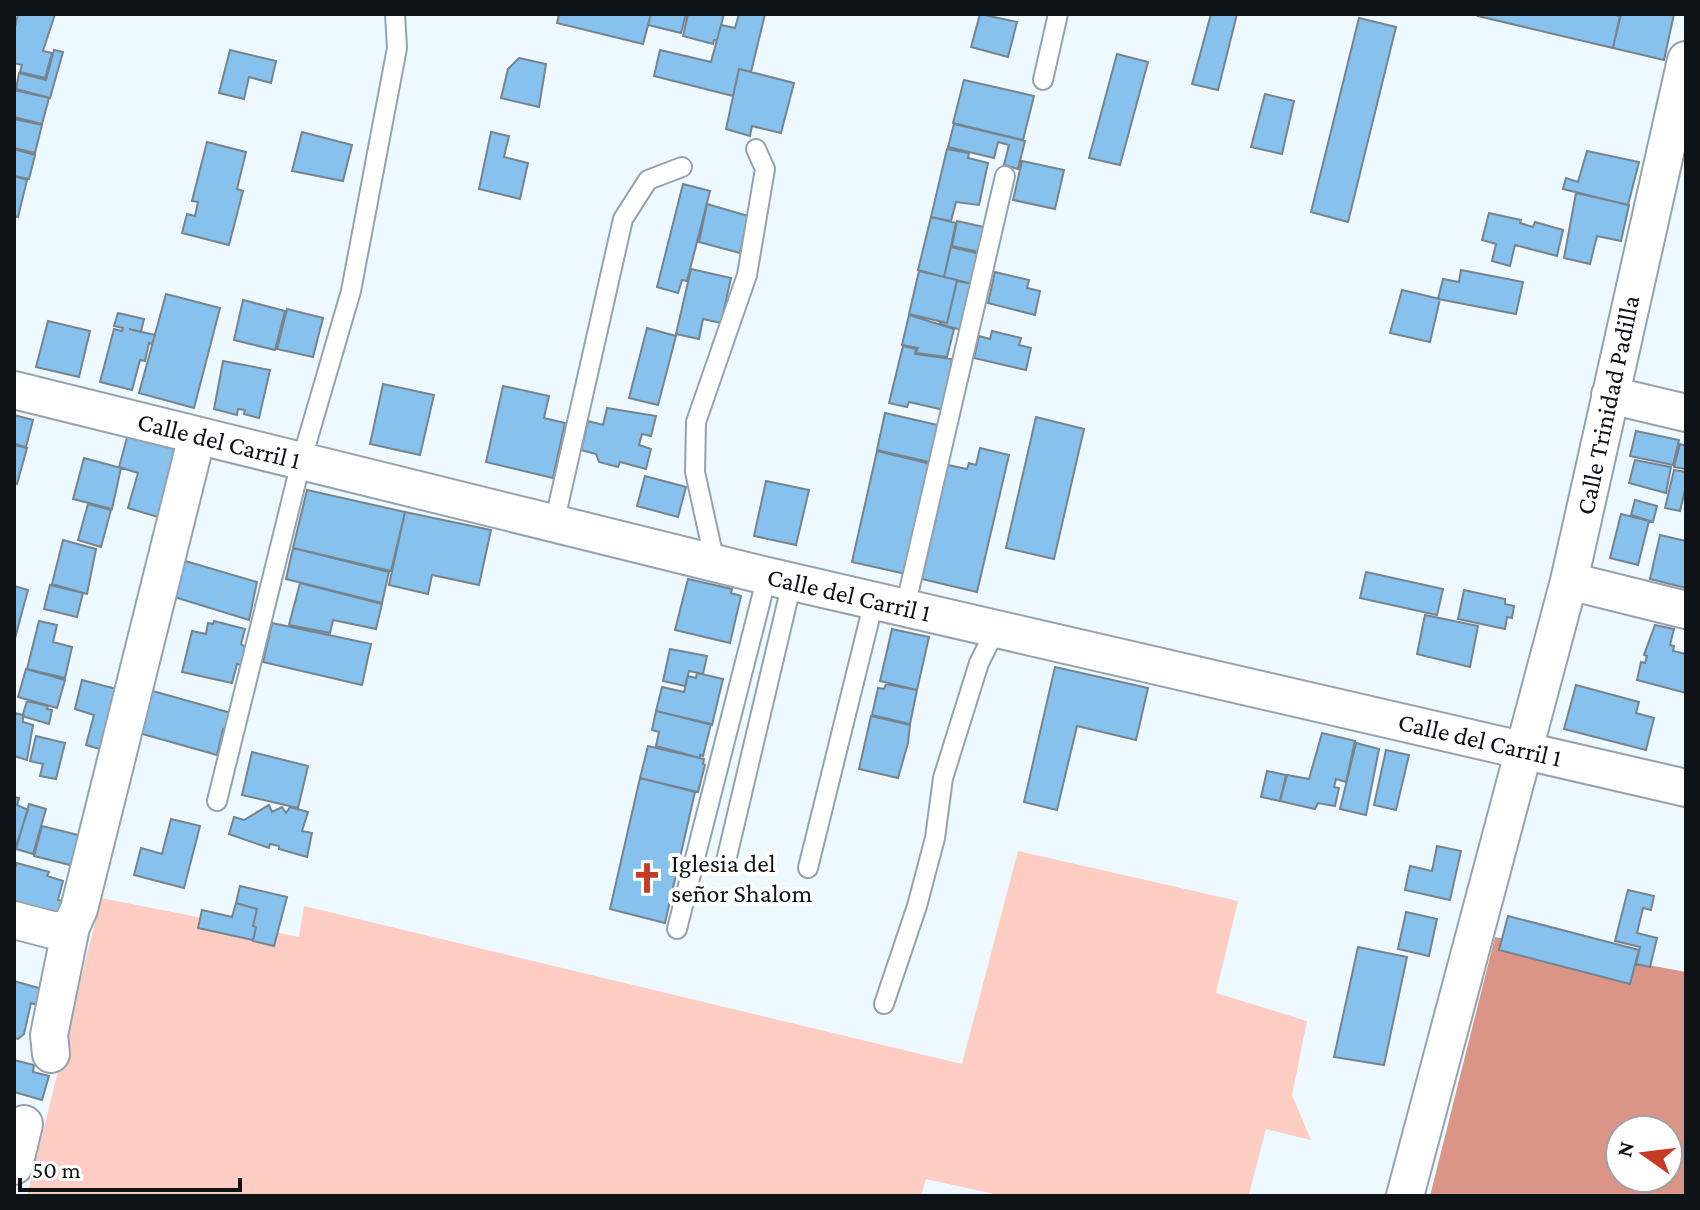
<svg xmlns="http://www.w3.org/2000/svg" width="1700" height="1210" font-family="'Crimson Pro',serif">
	<rect width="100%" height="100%" fill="#eef8ff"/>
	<path fill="#fdccc2" d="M1018 851 1238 901 1216 993 1307 1021 1292 1095 1311 1140 1266 1129 1249 1194 1255 1196H1003L926 1179 921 1196H27L101 898 299 937 304 906 962 1064Z"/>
	<path fill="#db9587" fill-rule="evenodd" d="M1495 937 1686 972V1196H1430ZM1620 1130H1668V1178H1620Z"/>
	<path fill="#86c2ed" stroke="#76848e" stroke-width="2" d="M18 14H55L43 51 52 53 45 78 20 72 22 65 14 63V31Z
		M559 14H651L643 44 557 23Z
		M651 14H686L681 33 648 25Z
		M688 14H724L717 40H714L713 44 683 36Z
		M739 14H765L751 72 739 69 733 96 654 76 660 50 711 62 721 25 735 28Z
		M980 14 1017 22 1008 57 971 47Z
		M1211 14H1237L1218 90 1192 84Z
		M1479 14H1611L1620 16 1613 48 1478 16Z
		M1621 14H1674L1664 60 1613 48Z
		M1359 18 1396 27 1348 222 1311 212Z
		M54 50 63 52 50 98 16 89 19 73 46 80Z
		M230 50 276 61 271 83 249 77 244 99 219 93Z
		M1117 54 1148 62 1120 165 1089 158Z
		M519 58 546 64 539 107 501 98 508 69Z
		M739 69 794 83 781 133 752 126 750 136 726 129Z
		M964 80 1034 96 1023 140 953 123Z
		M14 90 49 98 42 124 14 117Z
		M1265 94 1294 101 1282 154 1251 147Z
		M14 119 42 125 35 153 14 148Z
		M954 124 1025 141 1018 169 1004 165 1009 145 998 142 994 158 948 147Z
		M302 132 352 145 343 181 292 171Z
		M491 132 509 136 504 157 528 163 520 199 479 189Z
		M207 142 246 152 237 189 243 191 229 245 182 233 187 214 195 216 198 202 192 201Z
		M14 149 35 155 29 179 14 176Z
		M947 149 969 153 968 158 988 163 979 205 956 202 951 221 931 217Z
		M1587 151 1639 162 1628 205 1563 189 1566 178 1578 182Z
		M1022 161 1064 170 1055 209 1013 200Z
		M14 176 27 180 18 217 14 216Z
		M683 184 710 191 687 281 682 280 678 293 657 287Z
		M1576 193 1629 205 1621 241 1597 236 1590 264 1564 258Z
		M707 204 748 216 740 253 699 242Z
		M1489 213 1521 220 1520 223 1533 227 1535 222 1563 230 1557 256 1515 245 1510 266 1492 261 1496 244 1482 240Z
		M931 217 956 223 944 277 918 270Z
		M957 221 984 227 979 252 952 246Z
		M951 247 980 254 973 284 944 277Z
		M691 269 731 278 721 323 703 319 699 339 676 334Z
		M1461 270 1523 282 1516 314 1438 299 1443 279 1459 282Z
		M919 271 957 280 947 323 909 314Z
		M995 272 1029 280 1027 288 1040 291 1035 315 988 303Z
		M957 281 973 284 962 330 939 324 940 322 947 323Z
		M1402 290 1440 299 1430 342 1390 333Z
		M166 294 220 308 194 408 139 393Z
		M243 300 285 311 275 350 234 340Z
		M287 309 323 318 313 357 277 349Z
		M118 313 144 319 141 332 129 329 155 335 152 344 149 343 145 361 140 360 132 390 100 382 114 329 122 331 123 328 114 326Z
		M909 315 954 329 947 357 916 353 918 348 902 345Z
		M48 321 90 331 79 377 36 367Z
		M647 328 676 336 658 405 629 398Z
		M992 331 1021 338 1019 345 1031 348 1026 370 974 358 979 336 990 339Z
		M903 346 916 349 915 354 952 359 951 364 955 365 944 410 909 402 907 407 889 403Z
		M223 361 270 370 259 418 244 414 245 410 238 409 237 415 214 409Z
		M383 384 434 395 420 455 370 444Z
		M503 386 549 396 544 418 565 423 553 478 486 462Z
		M607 408 656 416 651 436 642 434 639 445 651 449 646 469 620 462 618 467 599 462 596 454 581 450 588 421 603 425Z
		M885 413 942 426 933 463 877 450Z
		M14 415 33 420 26 447 14 444Z
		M1036 417 1084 429 1054 559 1006 548Z
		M1636 431 1679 440 1673 465 1630 456Z
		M128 434 187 453 168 520 128 508 138 473 119 467Z
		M1680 444 1686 446V469L1674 467Z
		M14 445 27 448 17 484 14 483Z
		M980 448 1009 455 977 592 922 579 948 465 967 469 969 463 976 465Z
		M877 451 931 464 906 574 852 562Z
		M84 458 121 468 112 509 73 499Z
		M1635 460 1671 467 1666 493 1629 483Z
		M1674 470 1686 472V486L1680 511 1665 508Z
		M645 476 686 487 678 517 637 506Z
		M766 481 809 490 796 545 754 536Z
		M307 490 405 512 391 571 293 548Z
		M1635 500 1657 506 1653 522 1631 515Z
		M88 504 111 510 101 547 78 540Z
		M405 512 491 530 479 585 432 575 428 594 389 585Z
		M1621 514 1649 521 1638 565 1610 558Z
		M1660 535 1686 541V588L1650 579Z
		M63 540 96 549 87 594 52 584Z
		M293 548 389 572 382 603 286 579Z
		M175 558 257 582 249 620 168 595Z
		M1366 572 1443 589 1437 615 1360 598Z
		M688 579 732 589 731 593 741 596 730 643 675 630Z
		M300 583 382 604 376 629 333 620 330 633 289 625Z
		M50 585 83 593 77 617 44 609Z
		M14 586 28 590 14 642Z
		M1464 590 1505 599V604L1514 606 1512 618 1507 617 1505 629 1458 619Z
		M1425 615 1478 626 1470 667 1417 654Z
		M39 621 57 625 53 642 72 647 65 678 27 669Z
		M214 621 245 629 241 644 245 647 241 665 237 664 232 683 182 672 192 631 206 634 208 623 213 624Z
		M272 623 371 644 362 685 263 662Z
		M1655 625 1674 629 1670 645 1674 646 1673 651 1686 654V693L1637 680 1641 662 1645 663 1647 656 1644 655Z
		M892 629 929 637 917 690 880 681Z
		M670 649 707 656 703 674 689 671 685 686 663 681Z
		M1055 667 1148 688 1136 740 1077 726 1057 810 1024 802Z
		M26 669 65 680 57 708 18 697Z
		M697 673 723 679 712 725 656 711 662 687 684 692 688 676 696 678Z
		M82 680 124 691 107 751 86 745 94 715 75 709Z
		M886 684 917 690 910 724 872 715 878 688 884 689Z
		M1576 685 1639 702 1636 713 1654 718 1646 750 1564 729Z
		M142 688 231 713 227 731 223 729 217 755 132 731Z
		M27 701 48 706 47 709 52 710 49 724 25 717 23 714Z
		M656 711 711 724 703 756 700 755V758L656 746 659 732 652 730Z
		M15 713 23 715V722L33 725 27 760 14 756Z
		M871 716 910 725 908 743 898 778 859 769Z
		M1322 733 1355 741 1346 782 1336 779 1334 787 1339 788 1335 806 1318 803 1315 809 1280 801 1287 775 1309 779Z
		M36 736 65 743 56 779 40 776 43 764 30 761Z
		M1356 743 1379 749 1366 815 1340 809Z
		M648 746 704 759 703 764 705 765 698 792 640 778Z
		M1386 750 1409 755 1396 810 1374 805Z
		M252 752 308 766 298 808 242 795Z
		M1267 771 1286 775 1280 801 1261 797Z
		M640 778 695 792 665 923 610 909Z
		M14 797 19 798 17 805 28 810 15 849Z
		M29 804 46 809 33 854 16 849Z
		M269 805 272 812 282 807 286 813 290 807 308 812 302 831 312 833 307 857 279 849V846L270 844 269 848 229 834 234 817 244 820Z
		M171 819 200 826 184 888 134 875 141 848 162 854Z
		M42 826 82 836 74 866 34 856Z
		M1437 846 1461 851 1450 900 1405 890 1410 866 1432 871Z
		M17 863 49 872 47 876 63 881 58 900 67 902 61 921 14 908V871Z
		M240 886 287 897 274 946 253 941 256 927 253 926 257 909 236 903Z
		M1628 890 1654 896 1651 910 1643 908 1637 933 1657 938 1650 967 1636 964 1640 947 1615 941Z
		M236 903 257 909 253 926 256 927 253 940 198 928 202 910 232 917Z
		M1406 912 1437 919 1429 956 1398 949Z
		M1508 916 1639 950 1630 984 1499 950Z
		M1358 947 1407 957 1384 1065 1334 1057Z
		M14 981 42 989 37 1005 31 1003 24 1034 18 1039 14 1038Z
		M14 1060 34 1065 33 1072 49 1076 42 1100 14 1092Z"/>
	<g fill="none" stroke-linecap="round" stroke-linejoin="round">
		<defs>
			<path id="service" d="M1043 80 1058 14
				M554 524 623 219 648 180 682 167
				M715 563 695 472 696 422 747 275 765 169 756 149
				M905 608 1005 176
				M217 801 301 462 351 291 397 48 395 14
				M726 861 792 582
				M808 868 874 601
				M677 929 767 576
				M884 1004 917 906 935 838 943 778 979 663 996 629"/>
			<path id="minor" d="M14 390 767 576 1686 788
				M1610 395 1686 413
				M1569 581 1686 610
				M14 920 56 931 71 927 79 909 197 436
				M51 1054 49 1035 71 927
				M14 1166 24 1124
				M1405 1196 1569 581 1686 60"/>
		</defs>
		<use href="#service" stroke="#95a3ae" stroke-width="22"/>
		<use href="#minor" stroke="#95a3ae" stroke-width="40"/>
		<use href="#service" stroke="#fff" stroke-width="18"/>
		<use href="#minor" stroke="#fff" stroke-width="36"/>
	</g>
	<defs>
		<symbol id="church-bare" viewBox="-9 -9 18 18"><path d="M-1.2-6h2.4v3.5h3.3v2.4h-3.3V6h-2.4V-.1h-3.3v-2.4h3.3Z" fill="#c73b25" stroke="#fff" stroke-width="2.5" paint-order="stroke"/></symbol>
	</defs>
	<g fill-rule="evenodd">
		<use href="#church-bare" x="625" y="856" width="44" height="44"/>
	</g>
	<g text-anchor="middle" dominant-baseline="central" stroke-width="8" stroke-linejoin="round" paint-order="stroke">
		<g font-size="26" fill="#0e1317" stroke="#fff">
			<text transform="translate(1608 405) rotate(-78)">Calle Trinidad Padilla</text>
			<text transform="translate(219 441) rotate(14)">Calle del Carril 1</text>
			<text transform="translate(849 595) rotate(13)">Calle del Carril 1</text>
			<text transform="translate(1480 740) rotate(13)">Calle del Carril 1</text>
		</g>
		<g font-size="26" fill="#0e1317" stroke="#fff" text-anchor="start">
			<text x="671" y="863">Iglesia del<tspan x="671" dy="30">señor Shalom</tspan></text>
		</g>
	</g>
	<rect width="1700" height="1210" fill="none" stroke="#0e1317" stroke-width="32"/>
	<g transform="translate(1644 1154) rotate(284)"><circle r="38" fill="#ffffff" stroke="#9fa1a2" stroke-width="2"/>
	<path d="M0-6L14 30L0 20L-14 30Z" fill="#c73b25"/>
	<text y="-12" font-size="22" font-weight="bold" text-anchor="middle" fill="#0e1317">N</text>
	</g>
	<path d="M20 1178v12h220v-12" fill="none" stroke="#0e1317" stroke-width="4"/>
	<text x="32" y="1178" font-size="24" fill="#0e1317" stroke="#ffffff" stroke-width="6" paint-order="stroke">50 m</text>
</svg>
